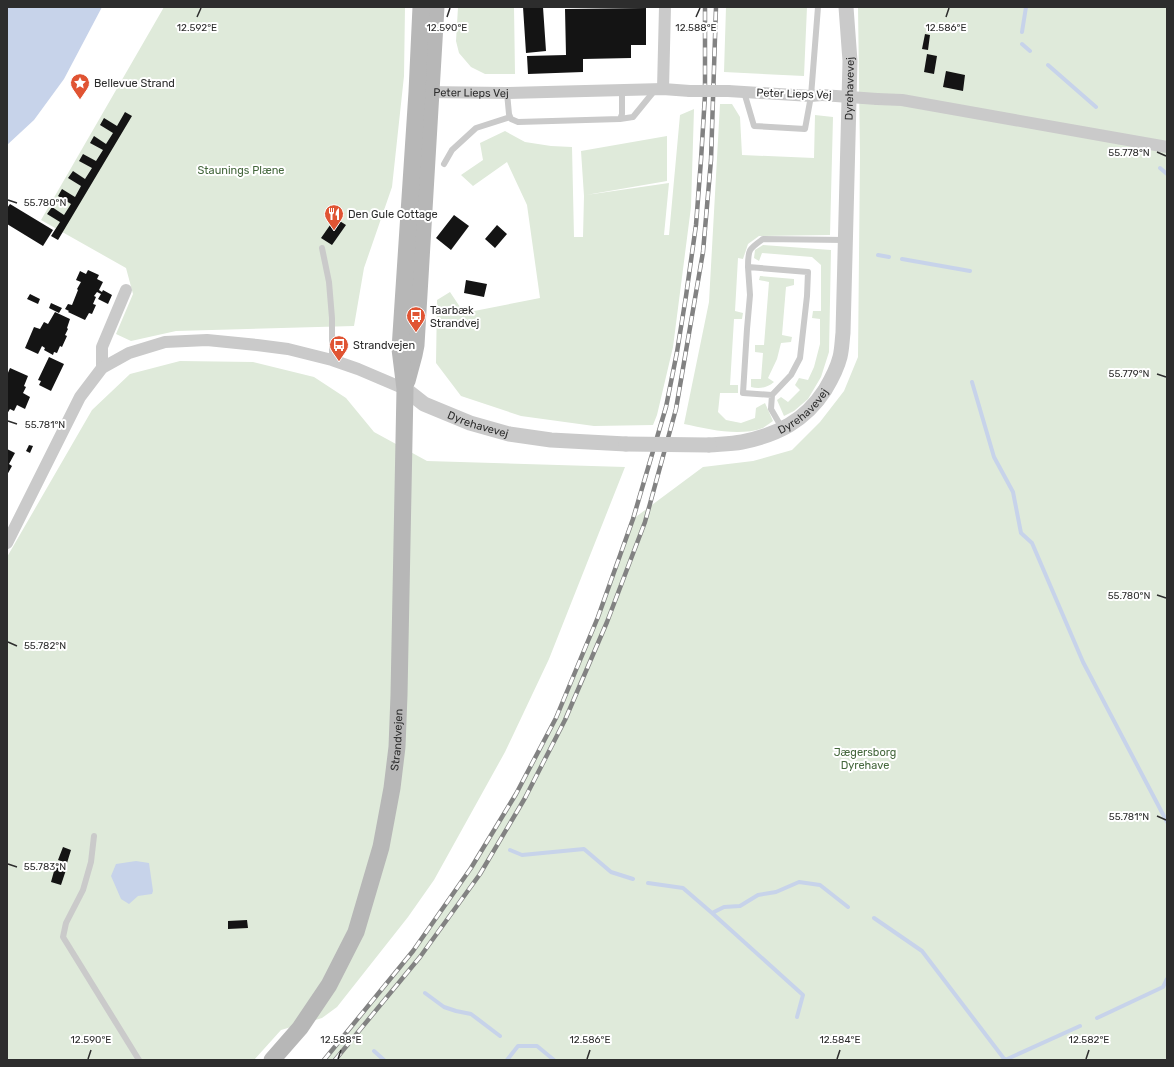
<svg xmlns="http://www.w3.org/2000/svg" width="1174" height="1067" font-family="Rubik,sans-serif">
	<rect width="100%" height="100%" fill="#fff"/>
	<path fill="#dfeada" d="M164 7H405L404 76 392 187 364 268 354 326 176 331 131 341 116 334 133 294 126 268 41 220Z
		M458 7H514L515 74H485L471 67 459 53 456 41Z
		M726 7H807L804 76 724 72Z
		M858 7H1167V1060H324L413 951 471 868 516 794 556 718 598 617 633 519 703 467 753 461 792 450 820 422 844 391 858 357 860 156Z
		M720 104H732L740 117 742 155 814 158 815 115 833 117 830 235 759 236 748 244 743 259 738 258 735 311 743 313 742 319H734L730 385H738V393H720L718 412 726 420 741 423 755 418 756 408 765 403 773 421C770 423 766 426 763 428 738 437 709 429 684 424L709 302Z
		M694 109 691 207 673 347 657 415 653 425 594 426 521 416 461 396 436 363 437 300 450 292 464 313 540 298 527 205 507 162 473 186 461 175 483 160 480 143 505 131 525 142 551 146 572 147 574 237H583L584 196 581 151 667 136V181L586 195 669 183 664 235H669L680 115Z
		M763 245 831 250 829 352 821 377 808 399 794 411 784 416 777 400 781 397 788 402 800 390 795 385 799 378 808 380 814 367 820 344V319L812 318 813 311H821V265L812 257 762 253 759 261 754 258 755 250Z
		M760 276 794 279V285L786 287 782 335 792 337 791 342 781 343 777 359 768 378 774 382C767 388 759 389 751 387V379H761L763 353 755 352V345H764L769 282 759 280Z
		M180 361 253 362 314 377 346 398 374 432 427 461 625 467 549 659 505 752 434 880 408 917 337 1007 322 1018 281 1030 254 1060H7V557L92 410 130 374Z"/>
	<path fill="#c7d3ea" d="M7 7H102L64 79 34 120 7 145Z
		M136 861 149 863 153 891 152 894 138 896 129 904 121 899 111 876 116 864Z"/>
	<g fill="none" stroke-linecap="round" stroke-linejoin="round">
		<path stroke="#c7d3ea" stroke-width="4" d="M1022 32 1026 7
			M1022 44 1030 51
			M1048 65 1096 107
			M1160 168 1167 174
			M878 255 889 257
			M902 259 970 271
			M972 382 994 457 1013 492 1021 533 1032 543 1083 662 1167 822
			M510 850 522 855 584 849 611 872 633 879
			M648 883 683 888 712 913 724 907 740 906 758 895 776 892 799 882 820 885 848 907
			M712 913 803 995 797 1017
			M874 918 922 951 1005 1060
			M425 993 444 1007 456 1011 471 1014 500 1036
			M1097 1018 1163 987 1167 979
			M374 1051 384 1060
			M507 1060 518 1046H537L554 1060
			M1005 1060 1080 1026"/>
	</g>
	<path fill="#141414" d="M523 7H543L546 51 526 53Z
		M646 8V45H631V58L583 59V72L528 74 527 56 566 55 565 9Z
		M925 34 930 35 928 50 922 49Z
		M927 54 937 56 934 74 924 72Z
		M946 71 965 75 963 91 943 87Z
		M125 112 132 116 58 240 51 236 60 222 47 214 52 207 64 215 71 204 58 196 62 189 75 197 81 186 68 178 73 171 85 179 92 168 79 161 83 154 96 161 103 150 90 143 94 136 106 144 113 133 100 125 104 118 117 126Z
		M10 204 53 230 43 246 7 224V208Z
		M454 215 469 226 451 250 436 238Z
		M335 218 346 225 332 245 321 238Z
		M497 225 507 234 495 248 485 239Z
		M88 270 99 275 97 279 103 282 99 290 102 292 103 290 112 295 108 304 98 299 101 294 97 292 94 296 96 297 93 304 96 305 92 314 89 313 85 320 68 312 69 311 65 309 68 304 72 305 78 290 77 289 81 282 76 280 80 271 86 274Z
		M466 280 487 284 484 297 464 293Z
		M30 294 40 299 38 304 27 299Z
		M51 303 62 308 59 313 49 308Z
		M55 312 70 319 67 328 68 329 65 335 67 336 62 347 60 346 57 353 54 352 53 355 44 350 45 348 42 346 38 354 25 348 34 327 40 329 44 322 48 324Z
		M49 357 64 364 51 391 39 385 41 381 38 380Z
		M10 368 28 376 24 386 26 387 23 393 30 397 25 409 17 405 14 411 10 409 7 414V375Z
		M29 445 33 446 30 453 26 451Z
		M7 449 15 453 9 464 12 466 7 475Z
		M63 847 71 850 67 863 58 860Z
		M56 864 67 867 61 885 51 882Z
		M247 920 248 928 228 929V921Z"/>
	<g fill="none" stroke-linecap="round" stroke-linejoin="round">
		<path stroke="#cacaca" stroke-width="6" d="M744 92 754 126 805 129 811 96 818 7
			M507 93 509 114 511 119 518 122 620 119 622 114V90
			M620 119 633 117 655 90
			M444 164 452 150 476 128 510 117
			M322 248 329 282 332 318V360
			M748 267C748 249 749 249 763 239L845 240
			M772 395 743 393 747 329 750 295 748 267 808 272 807 296 800 358 791 375 772 395 771 409 782 428
			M94 836 91 862 83 890 66 923 63 937 139 1060"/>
		<g stroke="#cacaca" stroke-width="12">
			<path d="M663 89 665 7"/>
			<path d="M728 91 811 96 822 95"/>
			<path id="s1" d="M424 92 507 93 663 89 690 91"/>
			<path d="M877 99 902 100 1167 147"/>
			<path d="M102 368V347L126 290"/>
			<path d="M7 543 80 397 102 368 129 353 165 342 207 340 257 345 288 349 332 360 358 369 405 389"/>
		</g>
		<g stroke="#cacaca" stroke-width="15">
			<path id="s2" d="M405 389 424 404 470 423 509 434 551 440 626 444"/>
			<path id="s3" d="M709 445C720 444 731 444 742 442 777 435 805 421 825 390 831 380 837 369 840 357 842 349 842 341 843 333L850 61 846 7"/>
		</g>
		<g stroke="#b7b7b7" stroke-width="17">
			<path d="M407 381 414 355 416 345 436 7"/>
			<path id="s4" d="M272 1060 300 1028 329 985 356 932 381 847 392 788 397 747 399 695 405 389 400 349 417 92 421 7"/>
		</g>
		<defs>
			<path id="rail" d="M324 1060 413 951 471 868 516 794 556 718 598 617 633 519 666 407 677 352 686 296 696 225 701 160 705 95V7
				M335 1060 420 957 480 874 525 798 565 720 607 622 645 522 676 409 703 252 711 160 716 7"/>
		</defs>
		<use href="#rail" stroke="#828282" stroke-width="4.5"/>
		<use href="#rail" stroke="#fff" stroke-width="3" stroke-dasharray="9" stroke-linecap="butt"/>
		<path stroke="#cacaca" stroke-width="12" d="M690 91H728
			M822 95 877 99"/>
		<path stroke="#cacaca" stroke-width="15" d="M626 444 709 445"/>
	</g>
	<path fill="none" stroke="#2d2d2d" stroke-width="1.5" d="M197 17 201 8M447 17 450 8M696 17 700 8M946 17 949 8M1157 152 1166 156M8 200 17 203M1157 374 1166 377M8 421 17 424M1157 595 1166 598M8 642 17 646M1157 816 1166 820M8 864 17 867M88 1059 91 1050M338 1059 341 1050M587 1059 590 1050M837 1059 840 1050M1086 1059 1089 1050"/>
	<defs>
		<symbol id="sight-pin" viewBox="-11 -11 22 30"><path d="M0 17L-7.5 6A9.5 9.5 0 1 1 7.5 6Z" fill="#e05433" stroke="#fff"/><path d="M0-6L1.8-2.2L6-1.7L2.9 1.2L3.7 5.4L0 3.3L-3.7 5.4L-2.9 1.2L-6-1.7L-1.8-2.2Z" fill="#fff"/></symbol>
		<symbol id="restaurant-pin" viewBox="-11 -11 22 30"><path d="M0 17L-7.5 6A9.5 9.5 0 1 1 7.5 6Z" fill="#e05433" stroke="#fff"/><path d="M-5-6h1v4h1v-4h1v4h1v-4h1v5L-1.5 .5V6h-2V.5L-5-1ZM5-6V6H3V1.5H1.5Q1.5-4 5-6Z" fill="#fff"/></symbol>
		<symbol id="bus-pin" viewBox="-11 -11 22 30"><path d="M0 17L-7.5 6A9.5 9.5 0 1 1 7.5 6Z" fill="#e05433" stroke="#fff"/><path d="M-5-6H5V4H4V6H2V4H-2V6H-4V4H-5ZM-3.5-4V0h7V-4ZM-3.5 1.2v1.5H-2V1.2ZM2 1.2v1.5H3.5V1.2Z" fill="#fff"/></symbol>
	</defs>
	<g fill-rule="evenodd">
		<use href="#sight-pin" x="69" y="72" width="22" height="30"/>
		<use href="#restaurant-pin" x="323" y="203" width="22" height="30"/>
		<use href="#bus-pin" x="405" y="305" width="22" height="30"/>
		<use href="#bus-pin" x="328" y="334" width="22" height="30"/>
	</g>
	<g text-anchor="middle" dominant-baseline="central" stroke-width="4" stroke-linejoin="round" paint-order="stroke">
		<g font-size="11" fill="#2d2d2d" stroke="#fff" text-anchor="start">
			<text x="94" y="83">Bellevue Strand</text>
			<text x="348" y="214">Den Gule Cottage</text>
			<text x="430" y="310">Taarbæk<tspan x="430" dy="13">Strandvej</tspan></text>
			<text x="353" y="345">Strandvejen</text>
		</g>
		<g font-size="11" fill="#2d2d2d" stroke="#fff">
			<text stroke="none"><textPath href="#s3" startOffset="439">Dyrehavevej</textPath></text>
			<text stroke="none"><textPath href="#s1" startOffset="47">Peter Lieps Vej</textPath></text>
			<text transform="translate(794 94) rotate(2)">Peter Lieps Vej</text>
			<text stroke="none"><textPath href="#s3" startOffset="103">Dyrehavevej</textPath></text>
			<text stroke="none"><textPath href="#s2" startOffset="82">Dyrehavevej</textPath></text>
			<text stroke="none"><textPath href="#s4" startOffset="351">Strandvejen</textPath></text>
		</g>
		<g font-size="11" fill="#44673c" stroke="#fff">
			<text x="241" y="170">Staunings Plæne</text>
			<text x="865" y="752">Jægersborg<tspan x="865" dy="13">Dyrehave</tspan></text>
		</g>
	</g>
	<g font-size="10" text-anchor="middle" fill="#2d2d2d" stroke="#fff" stroke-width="4" stroke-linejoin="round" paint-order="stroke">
		<text x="447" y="31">12.590°E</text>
		<text x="696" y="31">12.588°E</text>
		<text x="946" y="31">12.586°E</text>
		<text x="197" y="31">12.592°E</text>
		<text x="1129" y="156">55.778°N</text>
		<text x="45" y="206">55.780°N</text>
		<text x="1129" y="377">55.779°N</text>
		<text x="45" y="428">55.781°N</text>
		<text x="1129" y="599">55.780°N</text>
		<text x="45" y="649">55.782°N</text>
		<text x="1129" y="820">55.781°N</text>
		<text x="45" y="870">55.783°N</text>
		<text x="91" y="1043">12.590°E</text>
		<text x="341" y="1043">12.588°E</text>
		<text x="590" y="1043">12.586°E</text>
		<text x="840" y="1043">12.584°E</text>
		<text x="1089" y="1043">12.582°E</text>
	</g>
	<rect width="1174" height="1067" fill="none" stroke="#2d2d2d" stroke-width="16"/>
</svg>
